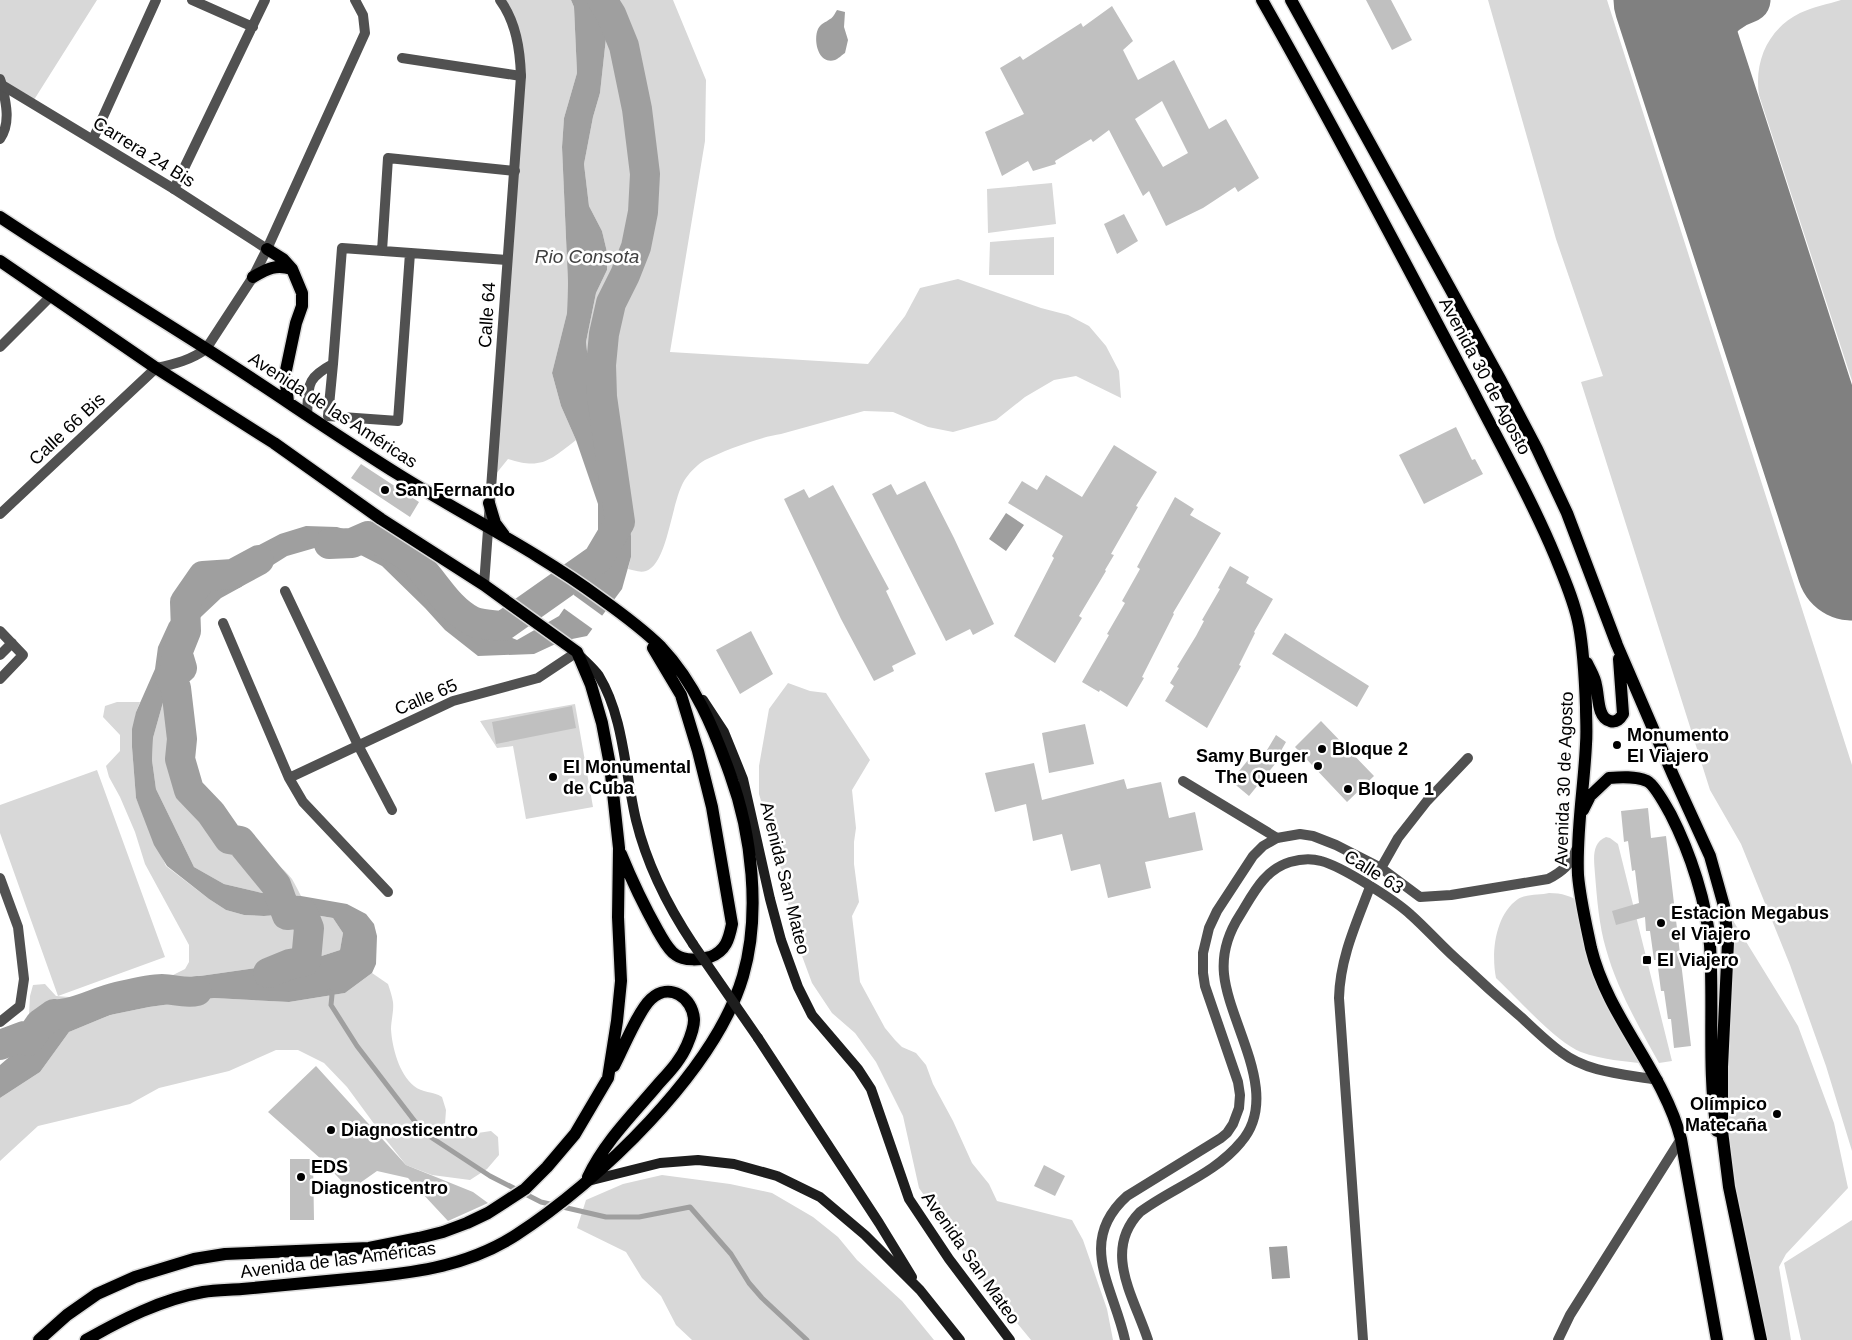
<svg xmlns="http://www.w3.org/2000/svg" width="1852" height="1340" font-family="Arial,sans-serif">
	<rect width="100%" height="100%" fill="#fff"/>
	<path fill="#d8d8d8" d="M0 0H97L32 103 0 83Z
		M500 0H571L574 7 577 73 564 118 562 147 568 283 567 313 552 373 561 406 576 440C550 460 542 470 508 459L491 480 520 49Z
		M602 0H673L706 80 705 141 670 352 868 364 905 316 920 288 958 279 1041 308 1068 315 1089 326 1106 346 1119 371 1121 398 1076 376 1054 380 1025 397 996 420 953 432 928 427 893 412 864 411 781 434C760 437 725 450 705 460 699 463 690 472 686 478 671 498 669 563 646 571 640 573 633 570 628 569L631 557V536L627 496 611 461 593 406 586 342 596 293 607 270V252L602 231 589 206 584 164 593 117 600 93 606 38Z
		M1488 0H1607L1852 765V1151L1826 1066 1790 965 1741 844 1710 790 1581 382 1603 376 1556 239Z
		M1841 0H1852V381L1759 95C1754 61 1768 29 1800 13 1813 7 1828 4 1841 0Z
		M1052 183 1056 224 988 233 987 189Z
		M1054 237V275H989L990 242Z
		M176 656 179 658 186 676 185 692 179 720 182 739 169 752C172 785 186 813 214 832 223 838 231 838 240 841 255 845 282 866 292 879 295 884 298 890 301 896L262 893 224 884 194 867 156 789 152 760 153 738Z
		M788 683 810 691 826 693 870 760 852 790 856 828 854 842V864L859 902 852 916 860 982 885 1028 895 1040 902 1047 916 1053 926 1065 933 1084 953 1121 972 1163 989 1184 997 1201 1072 1220 1083 1240 1107 1309 1113 1340H1031L990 1290 919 1188 903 1116 876 1062 855 1033 832 1013 812 983 795 937 781 869 759 794V766L769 709Z
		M117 702H140L136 712 132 747 136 798 166 866 209 899 226 910 244 915 264 916 303 913 333 918 343 933 340 950 306 961 193 977 162 989 115 998 59 1014 40 1024 28 1041 20 1038 17 1030 29 1016 30 996 33 985 45 984 56 996 83 998 173 975 185 969 189 962V945L145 864 135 832 120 797 109 777 106 766 120 751V735L103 717 105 706Z
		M575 704 593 807 526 819 513 746 497 748 480 721Z
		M97 770 165 957 58 996 0 833V805Z
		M1606 837 1610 838 1618 844 1672 1061 1659 1063C1639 1027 1617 989 1606 949 1599 925 1597 899 1595 874 1594 860 1591 843 1606 837Z
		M1549 893C1562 893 1571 896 1582 903L1592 952 1647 1064C1625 1061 1602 1060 1581 1052 1557 1043 1517 998 1496 978 1491 953 1495 915 1518 899 1526 894 1541 895 1549 893Z
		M1724 906 1798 1026 1834 1123 1848 1188 1786 1254 1779 1267 1791 1340H1761L1729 1187Z
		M372 973 388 984C390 990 392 996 393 1002 394 1011 391 1021 391 1029 392 1047 399 1074 414 1086 422 1093 433 1091 442 1097L446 1110 445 1124 451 1133 471 1134 491 1131 498 1137 499 1155 487 1169 470 1180 432 1175 406 1165 383 1136 347 1087 324 1063 298 1050H276L229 1071 159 1088 130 1104 38 1126 0 1161V1098L40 1072 69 1032 110 1015 149 1007 214 998 289 1002 345 993Z
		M662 1175 730 1184 772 1193 813 1217 838 1237 857 1260 902 1301 934 1340H692L676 1325 661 1296 642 1278 626 1252 577 1228 586 1200 623 1184Z
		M1852 1220V1340H1801L1784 1263Z"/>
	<path fill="#9f9f9f" d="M571 0H602L604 2 606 38 600 93 593 117 584 164 589 206 602 231 607 252V270L596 293 586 342 593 406 611 461 627 496 631 536V557L622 589 587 636 562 641 534 654 478 656 445 630 425 608 382 566 345 547 325 545 287 556 260 573 241 587 221 598 186 631 176 656 153 738 152 760 156 789 194 867 224 884 262 893 301 896 347 904 366 914 374 924 377 936 376 964 372 973 345 993 289 1002 214 998 149 1007 110 1015 69 1032 40 1072 0 1098V1065L28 1041 40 1024 59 1014 115 998 162 989 193 977 306 961 340 950 343 933 333 918 303 913 264 916 244 915 226 910 209 899 167 866 154 845 136 798 132 747V729L136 712 155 669 158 647 169 623 185 602 201 588 241 560 259 545 280 534 306 526 337 527 368 536 380 541 425 574 445 600 473 622 517 640 559 616 598 559V504L576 440 561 406 552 373 567 313 568 283 562 147 564 118 577 73 574 7Z
		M837 10 845 12 844 27 848 40 845 53C842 55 838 59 835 60 818 65 813 40 818 29 821 23 825 23 830 19 833 18 835 13 837 10Z
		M1006 513 1024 525 1006 551 989 539Z
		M1287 1246 1290 1278 1272 1279 1269 1247Z"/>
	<path fill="#fff" d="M571 593 604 617 594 630 562 607Z"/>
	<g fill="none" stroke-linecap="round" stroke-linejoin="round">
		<path stroke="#9f9f9f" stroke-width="5" d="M329 991 332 995 331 1005 357 1046 423 1132 490 1176 541 1202 606 1217H639L690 1207 731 1254 749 1283 762 1298 807 1340"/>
		<path stroke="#9f9f9f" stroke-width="30" d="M329 544 352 543 368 536C380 541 394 547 406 555 432 573 442 605 472 621 480 625 494 625 503 626L598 559 620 522 602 397 601 365 604 334 611 303 625 275 636 247 643 212 645 174 637 109 624 46 611 14 602 0
			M259 560 233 574 203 576 185 602 186 631 176 656 179 658 182 668 170 677 176 688 182 739 180 759 189 790 211 813 229 839 240 841 276 885 287 915 303 913 309 928 306 961 290 964 268 973
			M0 1045 24 1036 28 1041 40 1024 54 1014C73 1016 98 1001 117 997 130 994 149 989 162 989 174 989 185 994 197 991"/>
		<path stroke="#808080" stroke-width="45" d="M1696 86C1694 48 1711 12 1748 0"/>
		<path stroke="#808080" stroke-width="111" d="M1669 0 1852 565"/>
	</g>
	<path fill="#c0c0c0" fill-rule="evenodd" d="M1366 0H1391L1412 40 1392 50Z
		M1112 6 1133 41 1123 50 1138 80 1174 60 1209 129 1226 119 1259 178 1238 192 1235 187 1203 208 1166 226 1149 191 1143 196 1109 130 1093 142 1091 139 1055 161 1056 164 1033 171 1028 161 1002 176 985 132 1024 114 1000 68 1020 56 1023 60 1081 23 1083 27ZM1162 101 1188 153 1163 167 1135 119Z
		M1124 214 1138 241 1117 254 1104 224Z
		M1456 427 1472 460 1475 459 1483 474 1424 504 1399 455Z
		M1114 445 1157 472 1136 506 1138 507 1111 554 1114 555 1105 570 1106 571 1079 616 1082 618 1055 663 1014 636 1054 558 1052 556 1063 536 1008 503 1022 481 1037 490 1046 475 1082 497Z
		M361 464 419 502 410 517 351 478Z
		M925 481 954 538 994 624 973 635 970 629 946 641 872 494 891 484 897 495Z
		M833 485 889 589 886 591 916 654 892 666 894 671 874 681 841 619 784 499 804 489 809 498Z
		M1175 497 1194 509 1190 515 1221 533 1173 613 1174 614 1142 677 1144 678 1127 707 1100 690 1099 692 1082 682 1109 635 1107 634 1125 603 1122 601 1140 569 1137 567Z
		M1230 566 1249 577 1246 583 1273 599 1254 632 1255 633 1239 665 1241 666 1207 728 1165 701 1174 686 1170 683 1179 668 1177 667 1196 636 1204 621 1202 620 1220 589 1218 588Z
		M751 631 773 674 740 694 716 650Z
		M1285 633 1369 686 1357 707 1272 654Z
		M572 706 576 728 496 744 492 722Z
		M1321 721 1374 776 1347 802 1295 747Z
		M1085 724 1094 764 1049 773 1042 733Z
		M1276 735 1286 742 1274 763 1275 764 1249 796 1231 781 1257 749 1264 755Z
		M1034 763 1042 800 1124 779 1127 789 1161 782 1169 818 1195 812 1203 850 1145 862 1151 888 1108 898 1100 864 1071 871 1062 834 1033 841 1026 804 995 812 985 773Z
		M1648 808 1651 838 1666 836 1691 1046 1674 1048 1671 1019H1668L1664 991H1661L1657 960H1654L1650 931H1646L1645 917 1616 925 1612 911 1639 903 1635 870 1632 871 1628 841 1624 842 1621 811Z
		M316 1066 406 1165 473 1192 488 1203 448 1221 408 1178 377 1171 350 1190 321 1159 268 1112Z
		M290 1159H313L314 1220H290Z
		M1044 1165 1065 1176 1055 1196 1034 1186Z"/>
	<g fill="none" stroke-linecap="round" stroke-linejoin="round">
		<defs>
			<path id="primary" d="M1262 0C1335 128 1403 259 1472 389 1500 444 1531 498 1555 556 1564 578 1575 603 1579 626 1584 653 1585 680 1586 707 1586 719 1587 732 1586 744 1584 788 1576 831 1578 875 1580 899 1586 924 1591 948 1608 1018 1663 1070 1681 1139L1717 1340
				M1291 0 1500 379 1537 449 1567 513 1617 645 1673 775 1710 856 1724 906 1728 942 1722 1067V1131L1729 1187 1761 1340
				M0 217C68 262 137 305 205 348 271 390 335 435 401 476 467 517 538 552 600 598 621 613 643 629 661 647 695 683 714 729 730 774 752 834 761 914 743 976 715 1071 598 1182 516 1235 465 1268 407 1274 348 1279 313 1282 277 1286 242 1289 229 1290 215 1290 203 1292 162 1299 121 1320 86 1340
				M267 249 283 259 292 269 302 293V306L296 323 285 375 288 402
				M0 261 156 368 274 443 381 519 484 585 577 652 591 685 602 723 610 765 619 848 618 917 621 981 617 1021 608 1078 575 1134 547 1167 525 1189 488 1213 467 1223 443 1232 419 1238 369 1248 225 1254 194 1259 135 1277 97 1294 67 1315 39 1340
				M253 277C267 269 275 264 292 269
				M489 503 495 523 504 535
				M1587 663C1590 670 1595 677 1596 685 1599 696 1597 718 1610 721 1616 723 1620 719 1623 714L1619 659
				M1583 810 1590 796 1609 778C1621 777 1635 776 1647 781 1655 785 1666 806 1671 815 1690 852 1707 903 1710 945 1714 1007 1707 1069 1717 1131
				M621 854C632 881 644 906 658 931 663 939 668 950 676 955 684 961 701 960 710 957 726 951 729 939 732 924L712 807 698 751 681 695 653 648
				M588 1177C604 1143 631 1116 655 1088 666 1075 680 1062 687 1045 690 1038 694 1028 694 1020 693 997 669 982 651 999 638 1011 623 1049 614 1066"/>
		</defs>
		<use href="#primary" stroke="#dbdbdb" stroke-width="15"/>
		<path stroke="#515151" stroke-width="10" d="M192 0 253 27
			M402 58 521 76
			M0 139C11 123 6 103 2 85
			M93 139 156 0
			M174 189 265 0
			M267 249 365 33 363 15 355 0
			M382 251 388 158 515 171
			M0 347 50 297
			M333 364 328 416 398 421 410 253
			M307 415C309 385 305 379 333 364L342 248 507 260
			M0 514 156 368
			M285 591 358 745 392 810
			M223 623 289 778 303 802 388 892
			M0 631 23 655 0 679
			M0 655 12 643
			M289 778 453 701 538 678 577 652
			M1183 781 1277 838
			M1381 868 1398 838 1427 801 1468 758
			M0 878 18 927 24 979 20 1006 0 1022
			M1363 1340 1339 998C1340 958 1356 924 1370 887
			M1558 1340 1570 1315 1681 1139"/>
		<path stroke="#515151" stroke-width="10" d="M0 79 2 85 174 189 267 249 253 277 206 349C191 360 175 364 156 368
			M484 585 521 76C520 49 516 22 500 0
			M1125 1340C1114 1288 1076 1242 1127 1196L1221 1138 1227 1133 1233 1124 1239 1108 1240 1095 1238 1082 1205 986 1203 973V953L1209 928 1217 911 1253 856 1263 846 1277 838 1300 834 1313 836 1336 845 1381 868 1420 897 1451 895 1548 879C1562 872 1571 864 1576 850
			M1148 1340C1134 1297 1102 1251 1140 1212 1172 1188 1215 1174 1241 1142 1282 1095 1229 1025 1224 974 1222 953 1229 932 1240 915 1253 894 1264 870 1290 862 1300 859 1311 858 1321 861 1341 866 1395 900 1411 915 1429 931 1444 949 1462 964 1481 982 1501 1000 1521 1017 1534 1029 1547 1042 1561 1052 1588 1073 1625 1074 1658 1080"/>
		<path stroke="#1e1e1e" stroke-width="10" d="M581 657C587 663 594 669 599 676 624 717 625 774 636 820 647 865 667 905 693 944
			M703 700 724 732 743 779 770 899 781 940 798 987 812 1015 858 1069 871 1089 909 1199 949 1259 1010 1340
			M758 1038 879 1223 912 1277
			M588 1181 660 1163 698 1160 734 1164 777 1176 820 1197 865 1235 920 1290 960 1340"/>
		<use href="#primary" stroke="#000" stroke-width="12"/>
		<path stroke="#1e1e1e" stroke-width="10" d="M693 944 758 1038"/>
	</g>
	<g fill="#000" stroke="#fff" stroke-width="2">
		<circle cx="385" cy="490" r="5"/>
		<circle cx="1617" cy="745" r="5"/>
		<circle cx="1322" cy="749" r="5"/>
		<circle cx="1318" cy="766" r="5"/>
		<circle cx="553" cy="777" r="5"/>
		<circle cx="1348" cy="789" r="5"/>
		<circle cx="1661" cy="923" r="5"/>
		<rect x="1642" y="955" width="10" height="10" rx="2.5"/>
		<circle cx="1777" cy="1114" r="5"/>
		<circle cx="331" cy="1130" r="5"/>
		<circle cx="301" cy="1177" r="5"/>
	</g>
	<g text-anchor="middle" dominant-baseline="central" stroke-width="5" stroke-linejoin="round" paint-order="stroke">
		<g font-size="18" fill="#000" stroke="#fff">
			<text transform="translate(144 152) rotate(32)">Carrera 24 Bis</text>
			<text transform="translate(487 315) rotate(-86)">Calle 64</text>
			<text transform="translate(1485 376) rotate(62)">Avenida 30 de Agosto</text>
			<text transform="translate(333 410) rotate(33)">Avenida de las Américas</text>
			<text transform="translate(67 429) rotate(-43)">Calle 66 Bis</text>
			<text transform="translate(426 697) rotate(-23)">Calle 65</text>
			<text transform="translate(1564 779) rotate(-88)">Avenida 30 de Agosto</text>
			<text transform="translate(1374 872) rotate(32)">Calle 63</text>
			<text transform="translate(785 878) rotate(76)">Avenida San Mateo</text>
			<text transform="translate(971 1258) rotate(55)">Avenida San Mateo</text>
			<text transform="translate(338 1260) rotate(-7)">Avenida de las Américas</text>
		</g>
		<g font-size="18" font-weight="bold" fill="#000" stroke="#fff" text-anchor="start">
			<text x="395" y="490">San Fernando</text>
			<text x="1627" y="735">Monumento<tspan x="1627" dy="21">El Viajero</tspan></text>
			<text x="1332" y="749">Bloque 2</text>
			<text x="1308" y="756" text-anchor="end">Samy Burger<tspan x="1308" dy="21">The Queen</tspan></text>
			<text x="563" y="767">El Monumental<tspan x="563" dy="21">de Cuba</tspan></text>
			<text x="1358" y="789">Bloque 1</text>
			<text x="1671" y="913">Estacion Megabus<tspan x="1671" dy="21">el Viajero</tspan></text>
			<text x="1657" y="960">El Viajero</text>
			<text x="1767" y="1104" text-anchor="end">Olímpico<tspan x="1767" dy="21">Matecaña</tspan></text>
			<text x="341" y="1130">Diagnosticentro</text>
			<text x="311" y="1167">EDS<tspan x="311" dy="21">Diagnosticentro</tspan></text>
		</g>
		<g font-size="19" font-style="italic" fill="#404040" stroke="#fff">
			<text x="587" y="256">Rio Consota</text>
		</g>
	</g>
</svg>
